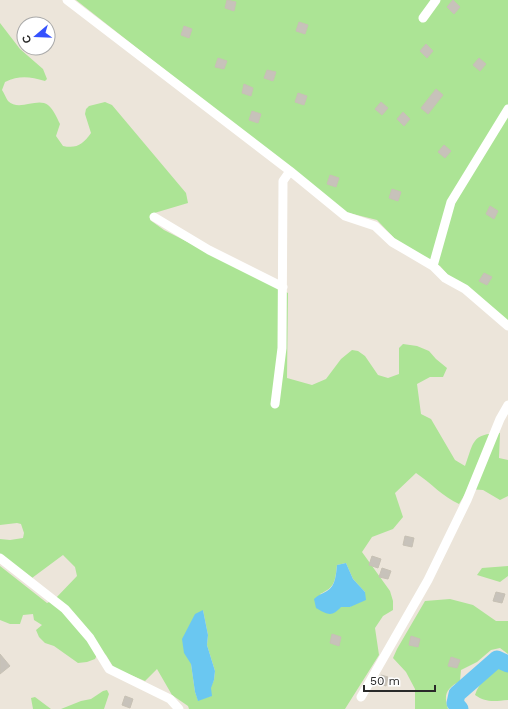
<svg xmlns="http://www.w3.org/2000/svg" width="508" height="709" font-family="'Work Sans',sans-serif">
	<rect width="100%" height="100%" fill="#ece5da"/>
	<path fill="#ace495" fill-rule="evenodd" d="M76 0H508V323L448 275 440 266 397 241 377 220 345 212Z
		M0 23 20 49 43 69 47 79 45 81C30 77 20 75 5 82L2 90C4 93 6 98 8 101 19 112 37 97 48 105 54 110 57 118 60 124L56 136 63 146C77 149 83 144 91 133L85 114 86 109 89 106 105 102 112 105 186 193 188 203 151 214 150 220 164 230 288 293 287 378 312 385 326 379 341 359 352 350 358 351 365 356 378 375 388 378 399 374V348L403 344 417 346 429 351 436 359 447 368 443 377H430L417 384 421 414 431 419 455 460 465 466C474 442 471 434 500 433L499 458 508 460V496L500 500 483 490 468 489 459 504C443 497 431 483 416 473L395 493 403 517 393 529 372 537 362 552 390 591 393 601V610L383 616 375 628 379 655 345 709H189L188 706 172 695 157 669 145 681 114 668 106 655 99 651 95 659 87 662 78 663 54 646 45 643 39 637 36 630 42 625 34 620 33 614 23 615 20 624H10L0 620V566L47 603 54 600 77 576 75 567 63 555 32 578 0 554V539L10 540 23 538 24 533 21 524 17 523 0 525ZM346 563 353 579 365 592 350 607H341L320 594C336 587 335 580 337 565ZM203 610 208 635 207 645 215 671 214 680 210 688 211 696 198 700 195 692 191 664Z
		M508 566V576L500 582 477 575 482 568Z
		M450 599 473 605 496 621H508V654L500 648 491 650 477 662 461 670 460 681C447 688 443 694 448 709H415V689L406 672 393 658 397 649 425 601Z
		M501 666 508 671V700C495 701 486 703 475 695 479 682 490 674 501 666Z
		M107 690 109 694 104 709H61L81 701 91 699 103 691Z
		M35 697 51 709H33L31 698Z"/>
	<path fill="#6ac7f1" d="M346 563 353 579 365 592 366 600 350 607H341C332 617 328 615 316 608L314 599C318 595 322 594 327 591 336 586 336 573 337 565Z
		M203 610 208 635 207 645 215 671 214 680 211 688 212 696 198 701 195 692 191 664 184 653 182 639 195 614Z"/>
	<g fill="none" stroke-linecap="round" stroke-linejoin="round">
		<path stroke="#6ac7f1" stroke-width="17" d="M460 709 455 703 457 694 497 659 508 664"/>
	</g>
	<path fill="#c7c2ba" stroke="#c7c1b4" d="M227 0 236 2 234 11 225 8Z
		M453 0 460 7 454 14 447 7Z
		M299 22 308 25 305 34 296 31Z
		M184 26 192 29 189 38 181 35Z
		M426 44 433 51 427 58 420 51Z
		M218 58 227 61 224 69 215 67Z
		M479 58 486 64 480 71 473 65Z
		M267 70 276 72 273 81 264 78Z
		M244 84 253 88 251 96 242 93Z
		M436 89 443 95 428 114 421 108Z
		M298 93 307 96 304 105 295 102Z
		M381 102 388 108 382 115 375 109Z
		M252 111 261 114 258 123 249 120Z
		M403 112 410 119 404 126 397 119Z
		M444 145 451 151 445 158 438 152Z
		M330 175 339 178 336 187 327 184Z
		M392 189 401 192 398 201 389 198Z
		M490 206 498 211 494 219 486 214Z
		M484 273 492 277 487 285 479 281Z
		M405 536 414 538 412 547 403 545Z
		M372 556 381 559 378 568 369 565Z
		M382 568 391 571 388 579 379 577Z
		M496 592 505 594 502 603 493 601Z
		M332 634 341 637 339 646 330 643Z
		M411 636 420 639 418 647 409 645Z
		M0 654 10 666 0 674Z
		M451 657 460 660 457 668 448 666Z
		M381 675 388 677 386 686 377 683Z
		M125 696 133 699 130 708 122 705Z"/>
	<g fill="none" stroke-linecap="round" stroke-linejoin="round">
		<path stroke="#fff" stroke-width="9" d="M67 0 290 171 345 216 375 226 392 242 433 266 445 278 465 289 508 326
			M423 18 436 0
			M154 217 209 250 283 287
			M433 266 451 202 508 109
			M275 404 282 348 283 181 290 171
			M0 558 65 609 90 638 109 669 170 699 179 709
			M361 697 428 580 467 500 500 419 508 405"/>
	</g>
	<g transform="translate(36 36) rotate(251)"><circle r="19" fill="#ffffff" stroke="#a9a9a9"/>
	<path d="M0-3L7 15L0 10L-7 15Z" fill="#3552fe"/>
	<text y="-6" font-size="11" font-weight="bold" text-anchor="middle" fill="#292929">С</text>
	</g>
	<path d="M364 685v6h71v-6" fill="none" stroke="#292929" stroke-width="2"/>
	<text x="370" y="685" font-size="12" fill="#292929" stroke="#ffffff" stroke-width="3" paint-order="stroke">50 m</text>
</svg>
